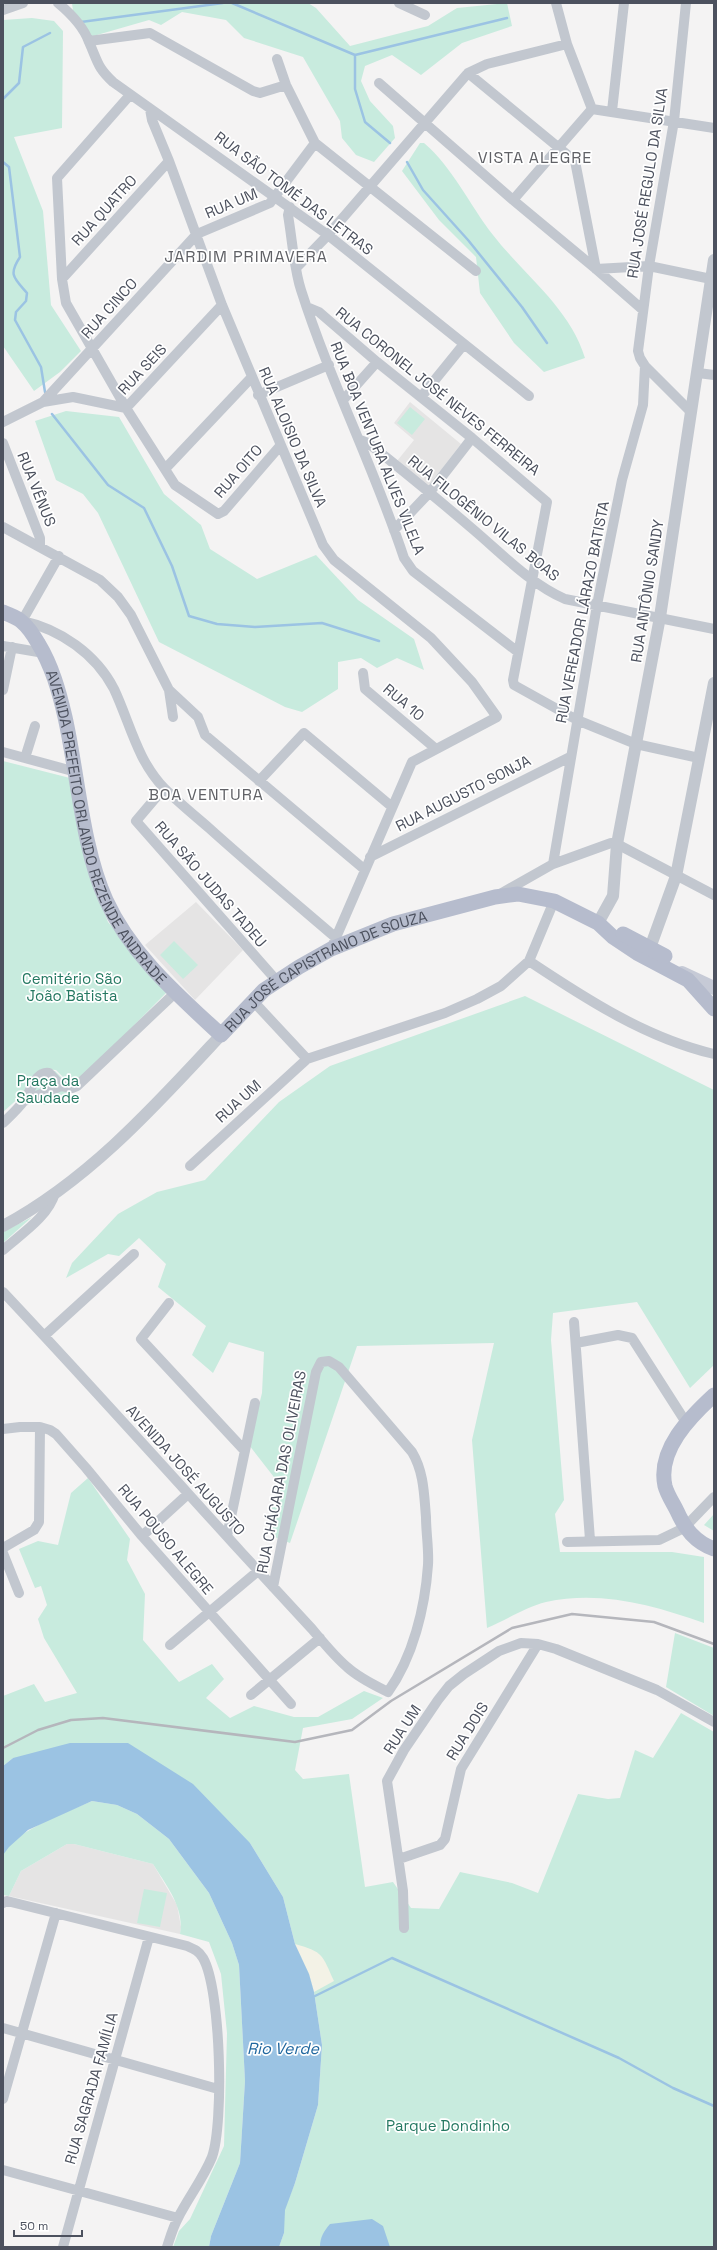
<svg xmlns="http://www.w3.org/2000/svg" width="717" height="2250" font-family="'Space Grotesk',sans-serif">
	<rect width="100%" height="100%" fill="#f4f3f3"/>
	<path fill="#e5e4e4" d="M410 402 461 444 428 487 397 461 414 440 394 423Z
		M196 902 243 950 195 1000 145 945Z
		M67 1844H74L153 1864 177 1905 181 1927 180 1934 9 1896 21 1871Z"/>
	<path fill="#c8ebde" d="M72 3H308L316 8 350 46 428 26 457 8 507 3 512 26 462 43 421 75 392 55 365 66 361 81 370 101 393 126 395 138 374 162 356 155 342 138 340 121 303 57 244 38 226 20 182 12 161 25 149 20 90 37 73 11Z
		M32 18 54 21 63 31 62 128 14 137 43 211 51 305 81 351 60 372 34 391 3 346V20Z
		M420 143H424C453 168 469 204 493 235 524 275 570 308 585 358L544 372 514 343 480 293 476 257 439 220 402 171Z
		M410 407 425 419 412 435 397 423Z
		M66 411 119 417 164 494 201 525 210 549 257 579 316 555 358 600 414 639 424 670 397 658 377 668 361 658 338 662V689L302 712 285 707 159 642 98 513 83 494 56 480 35 421Z
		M3 761 70 778 92 881 108 922 167 992 73 1087 56 1070 41 1069 21 1096 3 1112Z
		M174 941 198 965 183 979 160 955Z
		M525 996 714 1090V1365L690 1388 637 1302 553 1313 551 1340 564 1500 555 1514 560 1552H672L704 1557V1623C653 1605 600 1590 546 1602 526 1607 506 1620 487 1628L472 1440 494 1343 357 1346 290 1543 267 1534 277 1481 249 1445 262 1393 264 1352 229 1342 213 1373 192 1355 206 1326 158 1287 166 1264 139 1238 119 1256 108 1254 66 1278 72 1263 118 1214 157 1192 205 1180 279 1102 330 1066Z
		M41 1070 55 1071 71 1087V1093C49 1106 44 1109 22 1096Z
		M32 1217 3 1243V1232Z
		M88 1478 130 1539 127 1560 145 1594 143 1640 179 1682 212 1664 224 1679 206 1698 230 1718 254 1706 294 1717H318L364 1691 383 1698 352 1719 303 1728 295 1770 303 1779 349 1774 365 1887 393 1882 411 1908 439 1909 460 1872 512 1883 538 1893 578 1794 608 1799 620 1798 635 1750 653 1758 681 1713 714 1732V2247H279L284 2233V2210L295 2183 318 2105 322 2045 314 1992 309 1974 295 1944 283 1897 250 1843 13 1758 3 1766V1696L34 1684 45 1702 77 1693 44 1638 38 1619 47 1605 41 1586 35 1588 19 1549 38 1541 58 1545 71 1493Z
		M714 1514V1531L704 1525Z
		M675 1633 714 1648V1716L666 1687Z
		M92 1801 117 1805 137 1814 169 1839 209 1893 232 1943 239 1965 245 2081 240 2163 211 2236 209 2247H173L179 2231 190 2219 224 2146 227 2033 221 1974 209 1942 180 1934C185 1908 166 1885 153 1864L74 1844H67L21 1871 9 1896 3 1895C3 1885 0 1863 3 1854 10 1833 72 1810 92 1801Z
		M144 1889 167 1893 160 1927 137 1923Z"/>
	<path fill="#f3f2e6" d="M295 1944C324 1952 322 1955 334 1981L314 1992 309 1974Z"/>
	<path fill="#9bc3e3" d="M70 1743H128L193 1784 250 1843 283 1897 295 1944 309 1974 314 1992 322 2045 318 2105 295 2183 285 2210 284 2233 279 2247H209L211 2236 240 2163 245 2081 239 1965 232 1943 209 1893 169 1839 137 1814 117 1805 92 1801 28 1830 9 1847 3 1855V1766L13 1758Z
		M372 2219 383 2226 390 2247H320C320 2237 324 2231 330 2224Z"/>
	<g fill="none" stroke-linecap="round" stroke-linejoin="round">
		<path stroke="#9bc3e3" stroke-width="2.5" d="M232 3 355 55
			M81 22 223 3
			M355 55 507 18
			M355 55V89L365 122 390 143
			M3 99 19 83 23 47 50 33
			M3 162 9 167 20 257C8 275 14 278 27 293L26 301 16 312 15 320 41 367 45 392
			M407 162 423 190 468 240 522 307 547 343
			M52 414 108 485 144 508 172 566 189 616 217 624 255 627 322 623 379 641
			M313 1997 392 1958 619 2058 673 2088 714 2106"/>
		<path stroke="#c2c7cf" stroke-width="10" d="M58 3C70 13 84 28 89 42 98 62 97 67 113 82L328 235 529 396
			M399 3 425 15
			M556 3 567 44 592 109
			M686 3 674 121 649 266 638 351 640 358 645 366 691 412
			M3 10 23 3
			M89 41 150 33 253 91 260 93 286 85
			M277 59 286 85 315 143 476 271
			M468 73 575 161 596 269 649 266 711 279
			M379 83 513 200 596 269 643 310
			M130 95 57 178 62 279 66 303 126 408 175 485 218 514 224 511 280 446
			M150 109 152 120 169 161 222 305 323 545 334 560 431 638 472 682 497 717 412 762 331 949
			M592 109 714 128
			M612 111 624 3
			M513 200 592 109
			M290 207 288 215C292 238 294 269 301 290 330 381 374 467 404 558L413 571 518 652
			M297 267 328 235 468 73 487 64 567 44
			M62 279 169 161
			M307 307 319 312 377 362 472 438 547 502 513 680 514 685 577 720 636 744 699 758
			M698 373 714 375
			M258 395 329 365
			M421 397 464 344
			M344 399 377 362
			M43 402 197 234 270 203 315 143
			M3 422 43 402 73 397 126 408 222 305
			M360 440 368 443C405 472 440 501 475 531 503 555 531 584 565 599L714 629
			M3 443 40 538V546
			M165 469 251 378
			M3 527 100 580 118 597 131 615 169 690 173 717
			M394 530 430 492 472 438
			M59 556 22 621C60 629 96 654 114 689 130 723 137 760 164 788 178 802 194 815 209 828 250 865 293 901 335 937
			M3 646 44 653
			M363 673 365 689 436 749
			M3 690 12 647
			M169 690 198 717 205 735 364 869
			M3 752 76 772
			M25 758 35 726
			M259 781 304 733 391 806
			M164 788 136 821 277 981
			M370 857 570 757
			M553 864 597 605 622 480 643 405 645 366
			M500 894 553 864 611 843 617 844 714 895
			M554 901 529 961C586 999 646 1038 714 1054
			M253 1001 307 1059
			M61 1086 72 1088 77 1086 175 993
			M3 1123C10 1116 17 1110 23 1102 31 1093 34 1071 49 1073L61 1086 24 1101
			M190 1166 307 1059 445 1013 477 999 501 986 529 961
			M3 1250C21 1234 48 1217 55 1193
			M3 1292C84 1378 163 1466 242 1553 266 1579 289 1604 312 1629 323 1642 334 1656 347 1667 359 1678 374 1685 388 1692 413 1657 425 1608 428 1565 429 1549 426 1533 426 1517 424 1494 424 1472 412 1452L339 1367 329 1361 321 1362 316 1372 273 1587
			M169 1303 141 1339 245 1451
			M574 1322 590 1540
			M44 1336 134 1254
			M576 1343 618 1335 632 1338 687 1424
			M3 1429 20 1427H40L50 1430 56 1434 86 1468 142 1536 291 1704
			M142 1536 188 1494
			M227 1536 255 1403
			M567 1542 659 1540 684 1528 714 1497
			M3 1548 34 1530 39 1522 40 1427
			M3 1553 19 1593
			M170 1645 258 1571
			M251 1695 320 1638
			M399 1859 440 1845 445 1839 461 1769 538 1644
			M3 1903 7 1901 187 1946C194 1949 199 1951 203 1958 221 1989 224 2123 212 2157 203 2179 188 2198 178 2218 173 2227 170 2238 167 2247
			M404 1928 403 1891 387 1781 404 1750 438 1700 449 1686 464 1674 499 1651 521 1643 538 1644 556 1649 657 1690 714 1722
			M3 2028 218 2089
			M3 2099 56 1913
			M3 2170 178 2218
			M63 2247 149 1937"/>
		<path stroke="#c2c7cf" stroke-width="12" d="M598 923 613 896 617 844 660 617 714 260
			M650 948 676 876 714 683
			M3 1226C89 1180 156 1105 221 1035"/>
		<path stroke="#c6cad6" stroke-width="14" d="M682 973 714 988"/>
		<g stroke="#b6bccd" stroke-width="15">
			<path id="s1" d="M3 612C9 615 17 617 22 622 28 627 34 636 38 643 52 666 59 691 65 717 78 775 82 847 106 900 131 955 178 995 221 1035L264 990 299 967 331 949 393 924 495 897 518 894 554 901 598 923 613 937 637 953 688 980 714 1009"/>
			<path d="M623 934 665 956"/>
			<path d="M714 1395C690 1417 657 1450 665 1486 667 1494 673 1503 677 1511 685 1529 695 1542 714 1549"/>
		</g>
		<path stroke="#b5b6bc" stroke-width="2.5" d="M3 1748 38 1730 71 1720 103 1718 295 1742 352 1730 391 1701 512 1628 572 1614 654 1622 714 1644"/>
	</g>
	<g text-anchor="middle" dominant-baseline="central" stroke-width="3.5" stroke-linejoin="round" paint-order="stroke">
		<g font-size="15" fill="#4c515e" stroke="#fff">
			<text transform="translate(647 183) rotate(-81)">RUA JOSÉ REGULO DA SILVA</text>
			<text transform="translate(294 193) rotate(37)">RUA SÃO TOMÉ DAS LETRAS</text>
			<text transform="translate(231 203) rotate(-23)">RUA UM</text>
			<text transform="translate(104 210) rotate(-48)">RUA QUATRO</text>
			<text transform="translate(109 308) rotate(-48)">RUA CINCO</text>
			<text transform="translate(142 369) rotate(-47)">RUA SEIS</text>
			<text transform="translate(438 391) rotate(39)">RUA CORONEL JOSÉ NEVES FERREIRA</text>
			<text transform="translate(293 437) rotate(67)">RUA ALOISIO DA SILVA</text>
			<text transform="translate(378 448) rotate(68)">RUA BOA VENTURA ALVES VILELA</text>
			<text transform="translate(238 471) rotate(-49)">RUA OITO</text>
			<text transform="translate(37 489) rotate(68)">RUA VÊNUS</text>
			<text transform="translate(484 518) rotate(39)">RUA FILOGÊNIO VILAS BOAS</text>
			<text transform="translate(647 591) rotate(-81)">RUA ANTÔNIO SANDY</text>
			<text transform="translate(582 612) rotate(-79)">RUA VEREADOR LÁRAZO BATISTA</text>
			<text transform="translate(404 702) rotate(40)">RUA 10</text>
			<text transform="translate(463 793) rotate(-27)">RUA AUGUSTO SONJA</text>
			<text stroke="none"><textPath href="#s1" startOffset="247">AVENIDA PREFEITO ORLANDO REZENDE ANDRADE</textPath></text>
			<text transform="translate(211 884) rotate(49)">RUA SÃO JUDAS TADEU</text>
			<text stroke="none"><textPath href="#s1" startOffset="619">RUA JOSÉ CAPISTRANO DE SOUZA</textPath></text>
			<text transform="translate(238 1101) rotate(-42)">RUA UM</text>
			<text transform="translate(186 1470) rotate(48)">AVENIDA JOSÉ AUGUSTO</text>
			<text transform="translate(281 1472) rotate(-79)">RUA CHÁCARA DAS OLIVEIRAS</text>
			<text transform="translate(166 1539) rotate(50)">RUA POUSO ALEGRE</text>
			<text transform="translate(402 1729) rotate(-57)">RUA UM</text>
			<text transform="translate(467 1731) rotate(-58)">RUA DOIS</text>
			<text transform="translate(91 2088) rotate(-74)">RUA SAGRADA FAMÍLIA</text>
		</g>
		<g font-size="15" fill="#247861" stroke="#fff">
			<text x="72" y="978">Cemitério São<tspan x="72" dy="17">João Batista</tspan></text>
			<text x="48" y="1080">Praça da<tspan x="48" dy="17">Saudade</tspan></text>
			<text x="448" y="2125">Parque Dondinho</text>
		</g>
		<g font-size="16" letter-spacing="1" fill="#606166" stroke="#fff">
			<text x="535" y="157">VISTA ALEGRE</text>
			<text x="246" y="256">JARDIM PRIMAVERA</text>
			<text x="206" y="794">BOA VENTURA</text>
		</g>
		<g font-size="16" font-style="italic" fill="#1f669e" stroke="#fff">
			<text x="283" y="2048">Rio Verde</text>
		</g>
	</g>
	<rect width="717" height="2250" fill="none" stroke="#4c515e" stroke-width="8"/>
	<path d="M14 2230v6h68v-6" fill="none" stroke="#4c515e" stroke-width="2"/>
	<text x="20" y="2230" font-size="12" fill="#4c515e" stroke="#ffffff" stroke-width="3" paint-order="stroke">50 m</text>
</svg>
